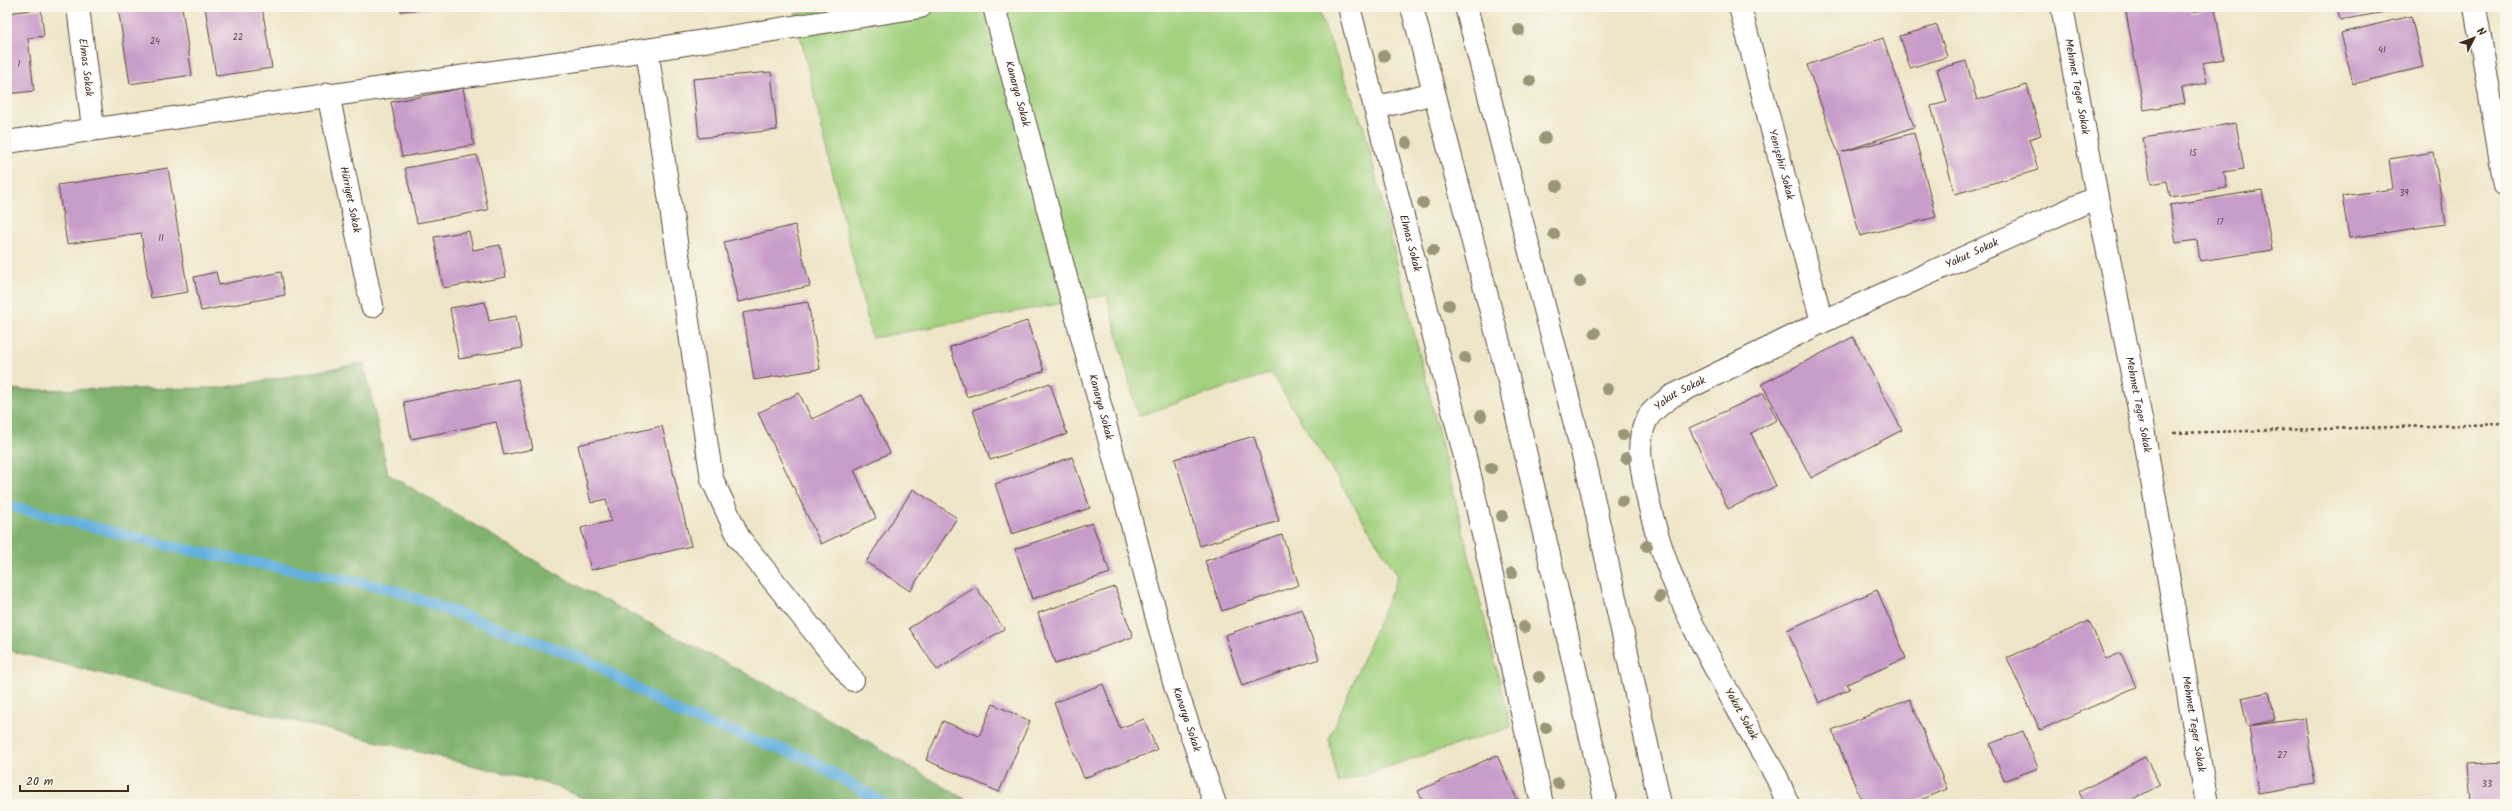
<svg xmlns="http://www.w3.org/2000/svg" width="2512" height="811" font-family="Kalam,sans-serif">
	<rect width="100%" height="100%" fill="#fbf7ec"/>
	<filter id="ink" filterUnits="userSpaceOnUse"><feTurbulence type="fractalNoise" baseFrequency=".025" numOctaves="2"/><feDisplacementMap in="SourceGraphic" scale="8" xChannelSelector="R" yChannelSelector="G"/><feConvolveMatrix kernelMatrix="1 2 1 2 8 2 1 2 1" color-interpolation-filters="sRGB"/></filter>
	<filter id="wash" filterUnits="userSpaceOnUse"><feTurbulence type="fractalNoise" baseFrequency=".012" numOctaves="4" result="noise"/><feDisplacementMap in="SourceGraphic" scale="16" xChannelSelector="R" yChannelSelector="G"/><feGaussianBlur stdDeviation="0.9" result="paint"/><feColorMatrix in="noise" values="0 0 0 0 0 0 0 0 0 0 0 0 0 0 0 0 0 1.4 0 .05"/><feComposite in="paint" operator="in"/></filter>
	<g filter="url(#wash)">
		<rect width="100%" height="100%" fill="#efe6c9"/>
		<path fill="#a2d17f" stroke="#6e7e4e" d="M829 7H1317L1364 128 1511 727 1338 783 1329 739 1398 576 1271 373 1138 416 1107 295 872 338 795 14Z"/>
		<path fill="#81b36e" stroke="#5e6e46" d="M364 363 388 474 583 589 790 696 973 804H597L552 785 7 650V388L22 390 221 388Z"/>
		<g fill="none" stroke-linecap="round" stroke-linejoin="round">
			<path stroke="#65b1de" stroke-width="11" d="M7 505 173 547 388 588 589 661 679 713 807 758 885 804"/>
		</g>
		<g id="blocks">
			<path fill="#c99dca" d="M118 7H182L192 75 130 84Z
				M205 7H262L272 68 216 76Z
				M400 7H439V8L401 11Z
				M2125 7H2191L2192 12 2215 8 2224 59 2203 63 2207 83 2182 88 2185 103 2144 110Z
				M2337 7H2409V8L2340 20Z
				M41 9 44 36 28 38 34 91 7 94V13Z
				M2411 16 2423 67 2353 84 2341 33Z
				M1937 25 1947 57 1910 68 1900 36Z
				M1883 38 1914 127 1842 152 1914 133 1936 217 1860 236 1838 153 1807 65Z
				M1966 61 1977 100 2027 85 2041 135 2029 139 2038 170 1955 194 1931 106 1947 102 1937 69Z
				M771 72 777 130 699 138 693 79Z
				M463 88 474 145 402 157 391 102Z
				M2236 123 2244 169 2224 172 2227 188 2170 197 2167 181 2151 184 2143 138Z
				M2434 152 2445 224 2349 238 2342 196 2393 189 2389 159Z
				M477 155 488 210 417 223 405 168Z
				M168 168 188 292 151 298 141 233 67 244 58 185Z
				M2262 190 2272 250 2200 261 2197 240 2176 243 2170 205Z
				M795 225 810 286 738 302 724 242Z
				M469 231 473 250 500 245 506 277 443 288 434 237Z
				M216 272 219 285 281 272 285 295 201 311 194 277Z
				M485 302 489 321 516 316 522 348 459 359 450 308Z
				M808 302 820 369 754 380 743 313Z
				M1027 321 1044 371 967 397 950 347Z
				M1853 337 1902 430 1811 478 1762 384Z
				M518 379 533 449 504 455 496 422 411 439 404 402Z
				M1050 383 1067 434 990 460 973 410Z
				M799 393 812 419 862 395 890 453 854 470 876 518 821 544 758 413Z
				M1764 393 1777 420 1751 433 1776 486 1728 509 1689 428Z
				M662 426 691 546 591 570 581 528 611 521 606 499 591 503 578 445Z
				M1254 436 1279 521 1200 546 1175 459Z
				M1072 457 1090 508 1012 534 995 484Z
				M913 489 957 518 910 591 866 562Z
				M1092 523 1110 573 1032 599 1015 549Z
				M1282 535 1299 585 1222 611 1205 561Z
				M976 587 1004 629 937 670 909 628Z
				M1115 587 1133 637 1055 664 1038 613Z
				M1877 590 1906 658 1847 684 1850 689 1819 703 1787 630Z
				M1302 609 1319 659 1242 686 1225 635Z
				M2089 621 2106 659 2121 653 2136 687 2040 730 2007 658Z
				M1103 684 1120 728 1144 719 1157 750 1084 778 1054 703Z
				M2269 692 2275 720 2247 726 2241 698Z
				M1910 699 1947 789 1911 804H1863L1832 730Z
				M993 704 1030 721 999 792 926 760 943 721 979 736Z
				M2305 718 2315 784 2258 793 2249 726Z
				M2023 731 2038 768 2004 781 1990 744Z
				M1497 755 1519 804H1424L1418 791Z
				M2145 757 2160 785 2130 801 2131 804H2085L2079 792Z
				M2505 762V804H2471L2468 764Z"/>
		</g>
	</g>
	<g filter="url(#ink)">
		<use href="#blocks" fill-opacity="0" stroke="#564638" stroke-width="1"/>
		<g fill="none" stroke-linecap="round" stroke-linejoin="round">
			<defs>
				<g id="minor">
					<path id="s1" d="M78 7 93 128"/>
					<path id="s2" d="M994 7 1175 686 1215 804"/>
					<path id="s3" d="M1349 7 1471 480 1542 804"/>
					<path id="s4" d="M1740 7 1822 322"/>
					<path id="s5" d="M2062 7 2097 197 2144 434 2207 804"/>
					<path d="M2475 7 2505 186"/>
					<path d="M647 50 712 479 739 538 853 680"/>
					<path id="s6" d="M328 94 372 306"/>
					<path d="M1375 108 1434 93"/>
					<path d="M7 142 647 50 920 7"/>
					<path id="s7" d="M1788 804 1777 778C1725 686 1669 599 1647 495 1642 470 1635 445 1646 421 1651 410 1663 403 1672 396L1822 322 2097 197"/>
				</g>
				<path id="tertiary" d="M1412 7 1509 381 1606 804
					M1466 7 1588 474 1660 804"/>
			</defs>
			<use href="#minor" stroke="#564638" stroke-width="24"/>
			<use href="#tertiary" stroke="#564638" stroke-width="24"/>
			<path stroke="#564638" stroke-width="2.5" stroke-dasharray="3 3" stroke-linecap="butt" d="M2174 433 2505 424"/>
			<use href="#minor" stroke="#fff" stroke-width="22"/>
			<use href="#tertiary" stroke="#fff" stroke-width="22"/>
		</g>
		<g fill="#9a9678">
			<circle cx="1519" cy="30" r="6"/>
			<circle cx="1384" cy="56" r="6"/>
			<circle cx="1530" cy="81" r="6"/>
			<circle cx="1545" cy="138" r="6"/>
			<circle cx="1407" cy="143" r="6"/>
			<circle cx="1557" cy="186" r="6"/>
			<circle cx="1423" cy="203" r="6"/>
			<circle cx="1554" cy="234" r="6"/>
			<circle cx="1433" cy="250" r="6"/>
			<circle cx="1580" cy="282" r="6"/>
			<circle cx="1449" cy="305" r="6"/>
			<circle cx="1595" cy="333" r="6"/>
			<circle cx="1465" cy="358" r="6"/>
			<circle cx="1607" cy="389" r="6"/>
			<circle cx="1481" cy="416" r="6"/>
			<circle cx="1623" cy="435" r="6"/>
			<circle cx="1626" cy="458" r="6"/>
			<circle cx="1491" cy="468" r="6"/>
			<circle cx="1622" cy="501" r="6"/>
			<circle cx="1502" cy="516" r="6"/>
			<circle cx="1647" cy="546" r="6"/>
			<circle cx="1512" cy="573" r="6"/>
			<circle cx="1660" cy="597" r="6"/>
			<circle cx="1524" cy="627" r="6"/>
			<circle cx="1539" cy="677" r="6"/>
			<circle cx="1546" cy="728" r="6"/>
			<circle cx="1558" cy="783" r="6"/>
		</g>
	</g>
	<g text-anchor="middle" dominant-baseline="central" stroke-width="3" stroke-linejoin="round" paint-order="stroke">
		<g font-size="9" fill="#5e4749">
			<text x="238" y="37">22</text>
			<text x="155" y="41">24</text>
			<text x="2382" y="50">41</text>
			<text x="19" y="64">1</text>
			<text x="2193" y="153">15</text>
			<text x="2404" y="193">39</text>
			<text x="2220" y="222">17</text>
			<text x="161" y="238">11</text>
			<text x="2282" y="755">27</text>
			<text x="2487" y="784">33</text>
		</g>
		<g font-size="11" fill="#3b2a1e" stroke="#fbf7ec">
			<text stroke="none"><textPath href="#s1" startOffset="61">Elmas Sokak</textPath></text>
			<text stroke="none"><textPath href="#s5" startOffset="81">Mehmet Teger Sokak</textPath></text>
			<text stroke="none"><textPath href="#s2" startOffset="90">Kanarya Sokak</textPath></text>
			<text stroke="none"><textPath href="#s4" startOffset="163">Yenışehir Sokak</textPath></text>
			<text stroke="none"><textPath href="#s6" startOffset="108">Hürriyet Sokak</textPath></text>
			<text stroke="none"><textPath href="#s3" startOffset="244">Elmas Sokak</textPath></text>
			<text stroke="none"><textPath href="#s7" startOffset="785">Yakut Sokak</textPath></text>
			<text stroke="none"><textPath href="#s7" startOffset="461">Yakut Sokak</textPath></text>
			<text stroke="none"><textPath href="#s5" startOffset="405">Mehmet Teger Sokak</textPath></text>
			<text stroke="none"><textPath href="#s2" startOffset="414">Kanarya Sokak</textPath></text>
			<text transform="translate(1741 714) rotate(61)">Yakut Sokak</text>
			<text stroke="none"><textPath href="#s2" startOffset="738">Kanarya Sokak</textPath></text>
			<text stroke="none"><textPath href="#s5" startOffset="729">Mehmet Teger Sokak</textPath></text>
		</g>
	</g>
	<rect width="2512" height="811" fill="none" stroke="#fbf7ec" stroke-width="24"/>
	<g transform="translate(2474 38) rotate(48)" stroke="#fbf7ec" stroke-width="3" paint-order="stroke">
	<path d="M0-3L7 15L0 10L-7 15Z" fill="#3b2a1e"/>
	<text y="-6" font-size="11" font-weight="bold" text-anchor="middle" fill="#3b2a1e">N</text>
	</g>
	<path d="M20 785v6h108v-6" fill="none" stroke="#3b2a1e" stroke-width="2"/>
	<text x="26" y="785" font-size="12" fill="#3b2a1e" stroke="#fbf7ec" stroke-width="3" paint-order="stroke">20 m</text>
</svg>
